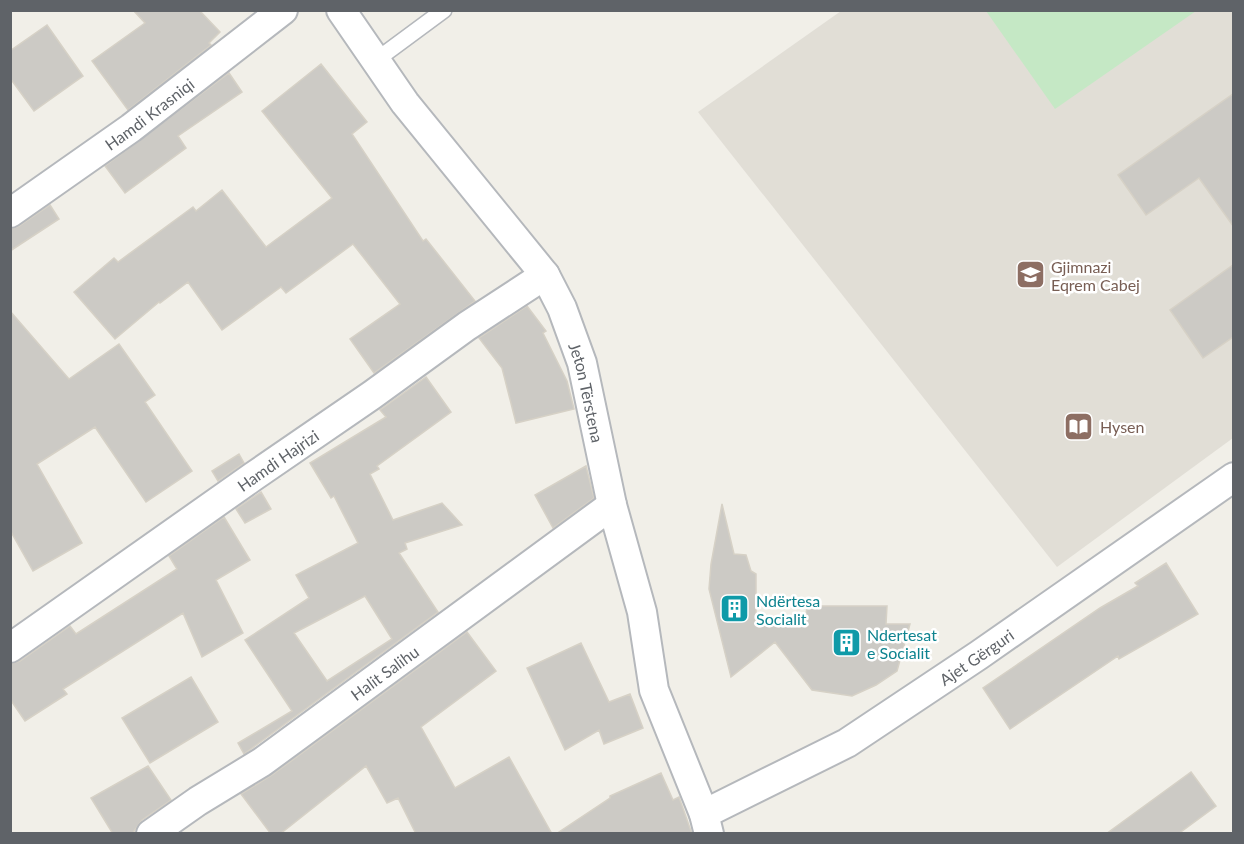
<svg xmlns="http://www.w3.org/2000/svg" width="1244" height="844" font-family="Lato,sans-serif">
	<rect width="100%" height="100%" fill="#f1efe8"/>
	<path fill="#e1ded6" d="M841 11H1233V438L1057 567 698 112Z"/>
	<path fill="#c5e8c5" d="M986 11H1196L1055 109Z"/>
	<path fill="#cccac5" stroke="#d6d1c6" stroke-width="1.5" fill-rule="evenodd" d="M133 10H199L220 32 209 43 211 45 128 110 92 61 145 23Z
		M47 25 83 76 34 111 10 78V51Z
		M321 64 367 122 352 134 423 241 426 239 475 301 374 373 350 339 400 304 353 244 286 293 281 287 222 330 188 282 160 303 159 302 115 339 74 292 114 258 118 262 193 207 196 211 222 190 266 247 332 198 262 111Z
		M229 73 242 92 178 136 186 148 125 193 105 166Z
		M1233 94V226L1199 178 1146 215 1118 175Z
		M50 205 59 219 10 251V229L19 226Z
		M1233 265V337L1203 358 1170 310Z
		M527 306 546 331 543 333 567 381 574 409 516 423 502 368 479 338Z
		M10 311 69 379 119 344 155 395 145 402 192 471 146 502 95 427 37 464 82 543 33 571 10 530Z
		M426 377 451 412 377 466 379 469 370 474 393 520 442 503 462 525 405 543 407 549 399 553 438 612 244 754 238 743 292 711 245 640 309 598 296 575 358 543 334 496 331 498 310 463 386 417 380 410ZM365 596 392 639 327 681 294 633Z
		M239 454 244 463 218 481 212 471Z
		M586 466 594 498 553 528 535 495Z
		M261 492 271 509 245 523 236 509Z
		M722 504 734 554 746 555 751 571 756 574V625L805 624 807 606H887L886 624H910L897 671 876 685 852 696 812 690 775 642 731 677 709 589 711 564Z
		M224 517 250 560 216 580 243 633 202 657 183 613 63 689 67 694 25 721 10 699V664L20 661 70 626 76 634 177 569 169 556Z
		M1166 563 1198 614 1119 659 1118 656 1010 729 983 688 1100 608 1138 586 1135 583Z
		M467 632 496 671 421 727 455 788 509 757 552 834H416L398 798 387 803 366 766 280 834H271L241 794 272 775Z
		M581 643 609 702 630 694 643 728 604 744 599 730 565 750 527 668Z
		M191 677 218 722 150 763 122 718Z
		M148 766 171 800 142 820 132 834H113L91 798Z
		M1191 772 1216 806 1178 834H1106Z
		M661 773 673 800 679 797 692 834H556L610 798V796Z"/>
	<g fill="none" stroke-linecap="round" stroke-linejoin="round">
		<defs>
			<path id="service" d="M375 61 444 10"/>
			<g id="minor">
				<path id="s1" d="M341 10 405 103 545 275 562 308 582 363 612 505 642 612 654 690 704 814 709 834"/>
				<path id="s2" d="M10 213 131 128 283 10"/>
				<path id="s3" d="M10 648 254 476 372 395 467 326 545 275"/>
				<path id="s4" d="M704 814 847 743 979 655 1234 477"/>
				<path id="s5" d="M151 834 198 801 262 762 612 505"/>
			</g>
		</defs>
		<use href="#service" stroke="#b5b8bc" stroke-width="18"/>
		<use href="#minor" stroke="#b5b8bc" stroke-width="32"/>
		<use href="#service" stroke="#fff" stroke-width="15"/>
		<use href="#minor" stroke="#fff" stroke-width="28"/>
	</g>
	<defs>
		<symbol id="school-square" viewBox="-11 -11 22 22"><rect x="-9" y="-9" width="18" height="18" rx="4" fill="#8d6e63" stroke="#fff"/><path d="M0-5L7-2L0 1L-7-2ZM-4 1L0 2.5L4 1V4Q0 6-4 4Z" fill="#fff"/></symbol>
		<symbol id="library-square" viewBox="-11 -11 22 22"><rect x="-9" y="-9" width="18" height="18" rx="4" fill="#8d6e63" stroke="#fff"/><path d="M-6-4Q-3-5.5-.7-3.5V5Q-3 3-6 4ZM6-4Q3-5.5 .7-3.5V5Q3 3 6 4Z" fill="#fff"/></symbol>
		<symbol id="building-square" viewBox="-11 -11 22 22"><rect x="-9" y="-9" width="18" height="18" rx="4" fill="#0f9aa8" stroke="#fff"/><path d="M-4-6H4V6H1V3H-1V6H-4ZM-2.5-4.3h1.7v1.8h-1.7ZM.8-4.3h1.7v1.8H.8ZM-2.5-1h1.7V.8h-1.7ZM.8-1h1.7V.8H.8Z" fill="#fff"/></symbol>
	</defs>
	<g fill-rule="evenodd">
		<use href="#school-square" x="1014" y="258" width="33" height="33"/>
		<use href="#library-square" x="1062" y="410" width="33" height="33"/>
		<use href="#building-square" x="718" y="592" width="33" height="33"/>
		<use href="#building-square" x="830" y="626" width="33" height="33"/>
	</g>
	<g text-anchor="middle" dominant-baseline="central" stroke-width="5" stroke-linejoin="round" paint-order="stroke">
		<g font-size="16" fill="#5f6368" stroke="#fff">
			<text stroke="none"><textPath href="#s2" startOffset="171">Hamdi Krasniqi</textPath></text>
			<text stroke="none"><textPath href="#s1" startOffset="460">Jeton Tërstena</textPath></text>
			<text stroke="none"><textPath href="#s3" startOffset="327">Hamdi Hajrizi</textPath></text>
			<text stroke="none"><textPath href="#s4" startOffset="315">Ajet Gërguri</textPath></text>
			<text stroke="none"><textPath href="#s5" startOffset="284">Halit Salihu</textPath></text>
		</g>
		<g font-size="16" fill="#785e54" stroke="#fff" text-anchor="start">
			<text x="1051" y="266">Gjimnazi<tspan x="1051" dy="18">Eqrem Cabej</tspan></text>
			<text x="1100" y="426">Hysen</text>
		</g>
		<g font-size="16" fill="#0d838f" stroke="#fff" text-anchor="start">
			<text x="756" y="600">Ndërtesa<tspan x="756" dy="18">Socialit</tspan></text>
			<text x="867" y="634">Ndertesat<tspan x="867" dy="18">e Socialit</tspan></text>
		</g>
	</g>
	<rect width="1244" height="844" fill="none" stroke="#5f6368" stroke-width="24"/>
</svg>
